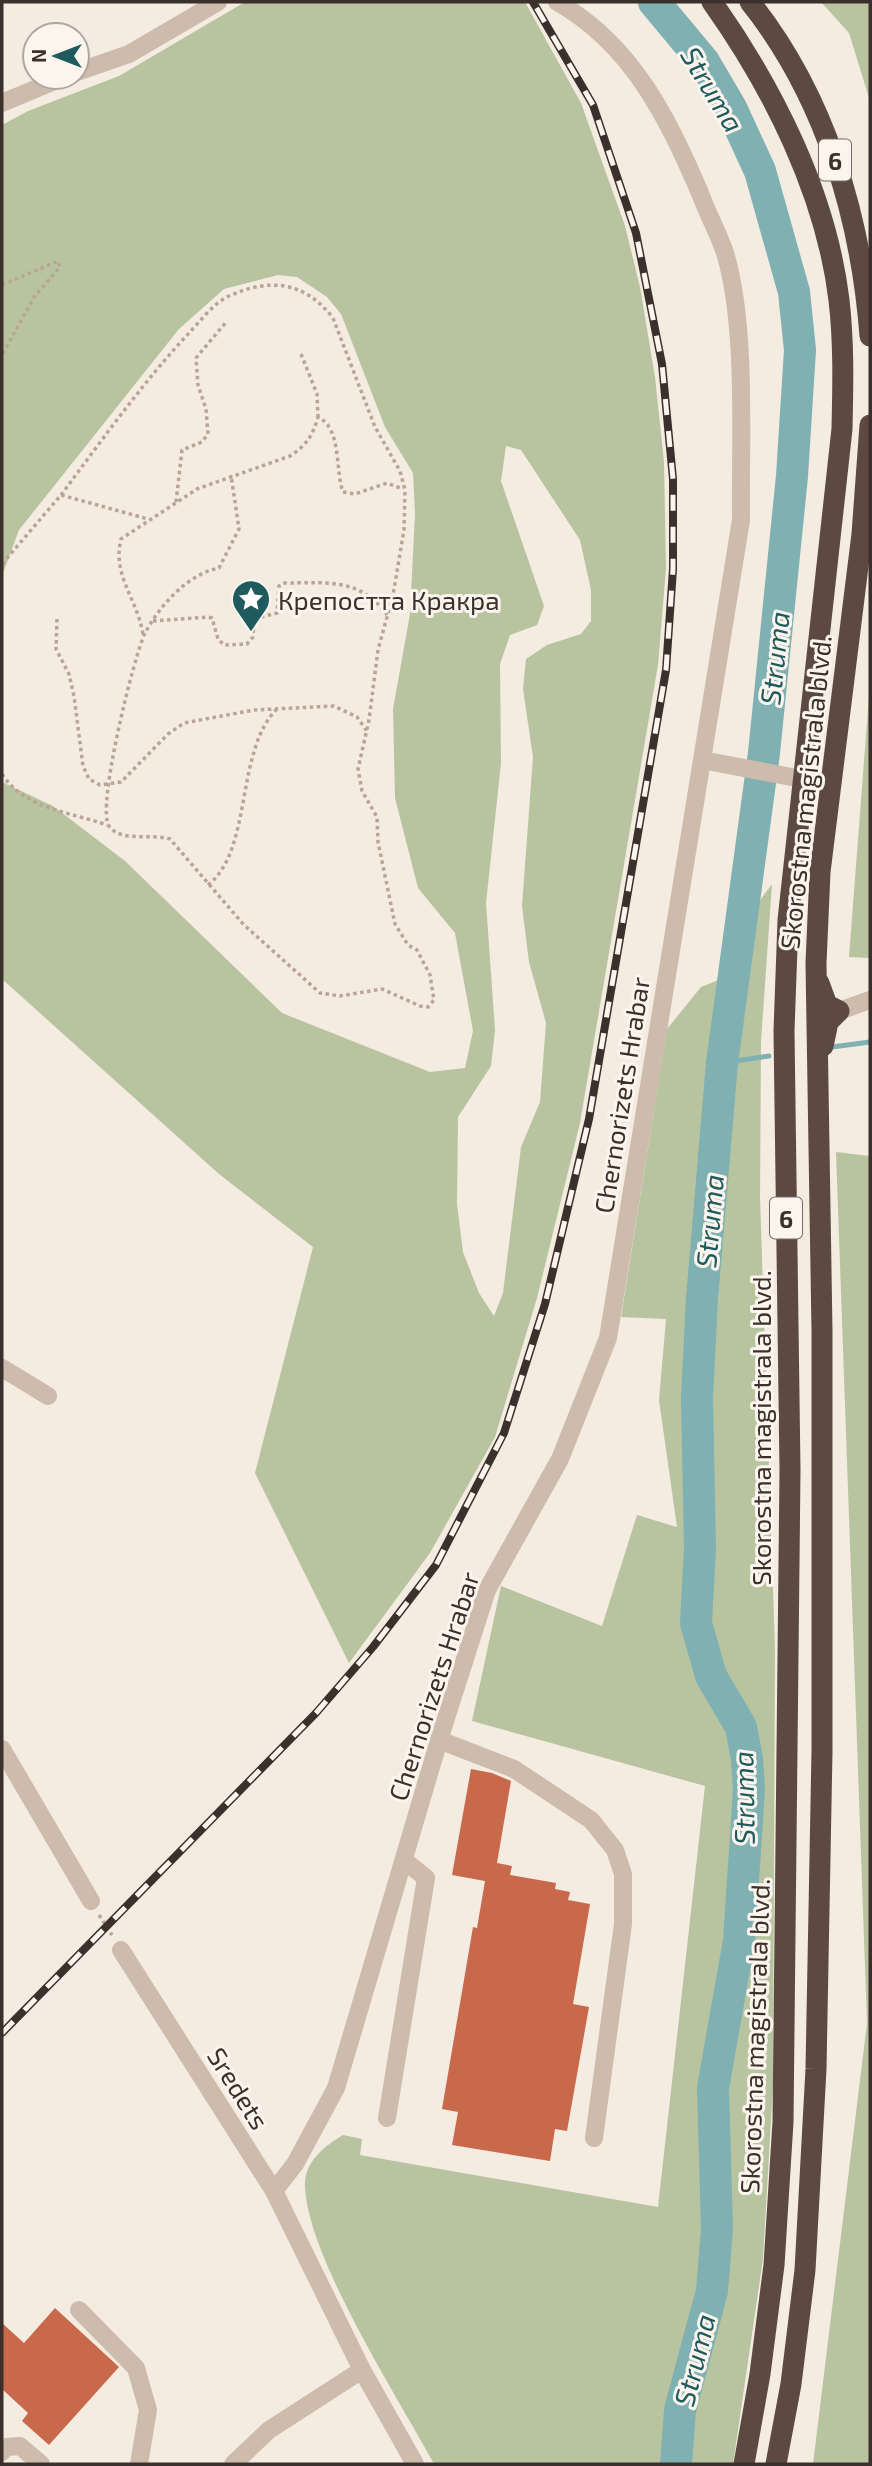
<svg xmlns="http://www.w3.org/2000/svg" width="872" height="2466" font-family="'Exo 2',sans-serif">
	<rect width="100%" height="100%" fill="#f4ebe1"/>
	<path fill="#b8c4a0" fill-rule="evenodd" d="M245 2H525L581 103 625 226 640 287 655 377 664 462 666 568 658 665 580 1123 537 1298 495 1437 430 1553 349 1663 255 1473 313 1247 219 1174 2 979V782L53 806 125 861 282 1013 430 1072 465 1068 473 1031 455 933 418 888 395 798 393 709 410 614 415 514 413 473 385 427 341 314 327 297 297 277 278 275 224 289 179 329 19 530 2 576V125L28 111 119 76ZM506 446 521 450 580 540 591 590V621L581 634 547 645 526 659 523 689 533 757 522 906 529 962 546 1023 540 1102 521 1147 503 1293 494 1316 479 1293 463 1252 457 1204 458 1117 491 1066 495 1030 486 903 501 763 500 664 510 635 537 625 544 606 501 481Z
		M821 2H870V101L849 33Z
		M870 683V958L849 957Z
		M772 884 761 1041 760 1197 775 1649 773 2085 763 2259 733 2464H434C399 2399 304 2252 305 2183 306 2160 326 2145 343 2135L362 2139 360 2155 658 2207 705 1786 472 1721 501 1586 602 1626 637 1515 677 1527 659 1400 666 1319 621 1317 667 1029 701 987 746 969 755 907Z
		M836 1152 870 1156V2464H813L867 2023Z"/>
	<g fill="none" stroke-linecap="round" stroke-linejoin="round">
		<path stroke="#7fb0b2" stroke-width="5" d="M832 1047 870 1042
			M722 1063 769 1056"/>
		<path stroke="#7fb0b2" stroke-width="32" d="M654 2 704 62 731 108 760 171 794 292 800 350 792 476 764 753 722 1063 702 1298 697 1398 700 1549 696 1623 711 1676 741 1727 747 1759 749 1790 739 1941 713 2088 717 2229 712 2291 680 2410 676 2464"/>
	</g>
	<path fill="#c8694b" d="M471 1769 492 1773 511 1781 497 1863 512 1866 510 1875 556 1883 555 1889 570 1892 568 1900 590 1904 573 2004 589 2007 567 2131 555 2129 550 2161 452 2145 458 2112 442 2109 473 1927 477 1928 485 1881 452 1875Z
		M55 2308 119 2367 49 2445 22 2421 28 2413 2 2389V2323L24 2343Z"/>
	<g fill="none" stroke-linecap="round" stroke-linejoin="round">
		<path stroke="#b9a596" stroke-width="3.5" stroke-dasharray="3.5 3.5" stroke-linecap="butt" d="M2 285 58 261 60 267 34 297 2 355
			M301 354 317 394 318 417
			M61 495C102 440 143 382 190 332 201 320 214 303 229 296 271 277 305 282 333 318L375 427 400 471 405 490 404 530 393 595 378 650 369 720 358 769 362 791 377 817 378 842 395 924 408 945 417 950 430 975 434 1000 428 1007 420 1006 382 989 340 996 320 993 244 925 170 839C152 833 121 843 109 826 96 808 134 656 145 633 160 605 188 574 219 568L239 529 231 475
			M176 502 182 450 202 442 208 434 206 409 198 385 196 358 227 321
			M2 564 61 495 148 519
			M57 619 56 649 69 674 74 696 83 766 89 779 100 785 121 782 168 734 184 723 254 710 334 706 357 717 367 731
			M153 621 208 617 212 618 218 639 224 645 247 644 253 637 254 619 277 613 279 586 283 583C326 583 360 577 387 615
			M143 634C137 598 112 576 121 539L197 489 290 456C306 446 313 435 318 417 342 428 335 471 343 492L355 494 387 483 403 489
			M2 774C24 809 71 812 107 825
			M208 885C253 850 235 750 277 709
			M99 1915 112 1935"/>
		<path stroke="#cdbbac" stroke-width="18" d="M77 72 129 54 218 2
			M2 103 64 77
			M702 760 802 779
			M839 1011 870 1000
			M2 1368 48 1396
			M439 1740 514 1769 591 1820 615 1850 623 1874V1924L594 2138
			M2 1749 91 1901
			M121 1950 274 2191 362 2370 415 2464
			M387 2118 426 1878 405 1861
			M274 2191 295 2164 336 2088 439 1740 487 1590 560 1459 608 1338 741 520C740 442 747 331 726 256 720 236 709 217 702 198 670 121 632 44 557 2
			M79 2310 136 2368 148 2410 139 2464
			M2 2452 6 2447 20 2446 41 2464
			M233 2464 269 2430 362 2370"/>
		<path stroke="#5c4a42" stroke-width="21" d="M712 2C773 88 826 193 839 300 844 343 843 385 842 429L788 920 784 1031 790 1470 783 2122 774 2265 760 2374 744 2464
			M750 2C825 96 861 217 870 336
			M819 983 827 1005 839 1011 828 1022 823 1046
			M776 2464 791 2384 805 2270 816 2069 822 1751V1331L816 963 820 872 862 534 870 425"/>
		<defs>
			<path id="rail" d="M2 2033 316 1713 373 1647 436 1565 504 1433 545 1304 589 1119 666 670 673 569V479L662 364 636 233 593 105 533 2"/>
		</defs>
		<use href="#rail" stroke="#3b302b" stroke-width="8"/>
		<use href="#rail" stroke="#fbf5ee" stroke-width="5" stroke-dasharray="16" stroke-linecap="butt"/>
	</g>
	<defs>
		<symbol id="sight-pin" viewBox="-11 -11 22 30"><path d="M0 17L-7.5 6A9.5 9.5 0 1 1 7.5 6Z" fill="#1f5a5e" stroke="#fbf5ee"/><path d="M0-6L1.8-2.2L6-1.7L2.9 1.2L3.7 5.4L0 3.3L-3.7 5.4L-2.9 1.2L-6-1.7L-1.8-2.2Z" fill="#fff"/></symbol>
	</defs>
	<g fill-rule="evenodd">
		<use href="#sight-pin" x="229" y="577" width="44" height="60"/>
	</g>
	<g text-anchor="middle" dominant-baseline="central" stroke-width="6" stroke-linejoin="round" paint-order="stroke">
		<g fill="#fbf5ee" stroke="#756b66" stroke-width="2">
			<rect x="819" y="139.5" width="32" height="41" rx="5"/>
			<rect x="770" y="1197.5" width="32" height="41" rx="5"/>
		</g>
		<g font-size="24" font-weight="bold" fill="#3b302b">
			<text x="835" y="160">6</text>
			<text x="786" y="1218">6</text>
		</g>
		<g font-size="26" fill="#3b302b" stroke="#fbf5ee" text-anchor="start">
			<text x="278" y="599">Крепостта Кракра</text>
		</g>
		<g font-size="26" fill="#3b302b" stroke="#fbf5ee">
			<text transform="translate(805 792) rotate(-84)">Skorostna magistrala blvd.</text>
			<text transform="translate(621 1095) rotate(-81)">Chernorizets Hrabar</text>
			<text transform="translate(760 1428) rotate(-90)">Skorostna magistrala blvd.</text>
			<text transform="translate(433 1686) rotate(-72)">Chernorizets Hrabar</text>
			<text transform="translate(754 2036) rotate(-88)">Skorostna magistrala blvd.</text>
			<text transform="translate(239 2088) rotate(58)">Sredets</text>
		</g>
		<g font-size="28" font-style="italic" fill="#1f5a5e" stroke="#fbf5ee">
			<text transform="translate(713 89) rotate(59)">Struma</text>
			<text transform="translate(774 658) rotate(-84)">Struma</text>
			<text transform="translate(709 1221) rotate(-85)">Struma</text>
			<text transform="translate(743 1798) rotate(-91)">Struma</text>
			<text transform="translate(694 2360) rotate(-76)">Struma</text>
		</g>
	</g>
	<rect width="872" height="2466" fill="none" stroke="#3b302b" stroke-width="7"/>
	<g transform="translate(56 56) rotate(270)"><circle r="33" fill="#fbf5ee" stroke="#aea6a0" stroke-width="2"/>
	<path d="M0-5L12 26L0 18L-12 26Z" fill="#1f5a5e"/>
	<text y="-10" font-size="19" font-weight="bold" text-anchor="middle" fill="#3b302b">N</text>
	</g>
</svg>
